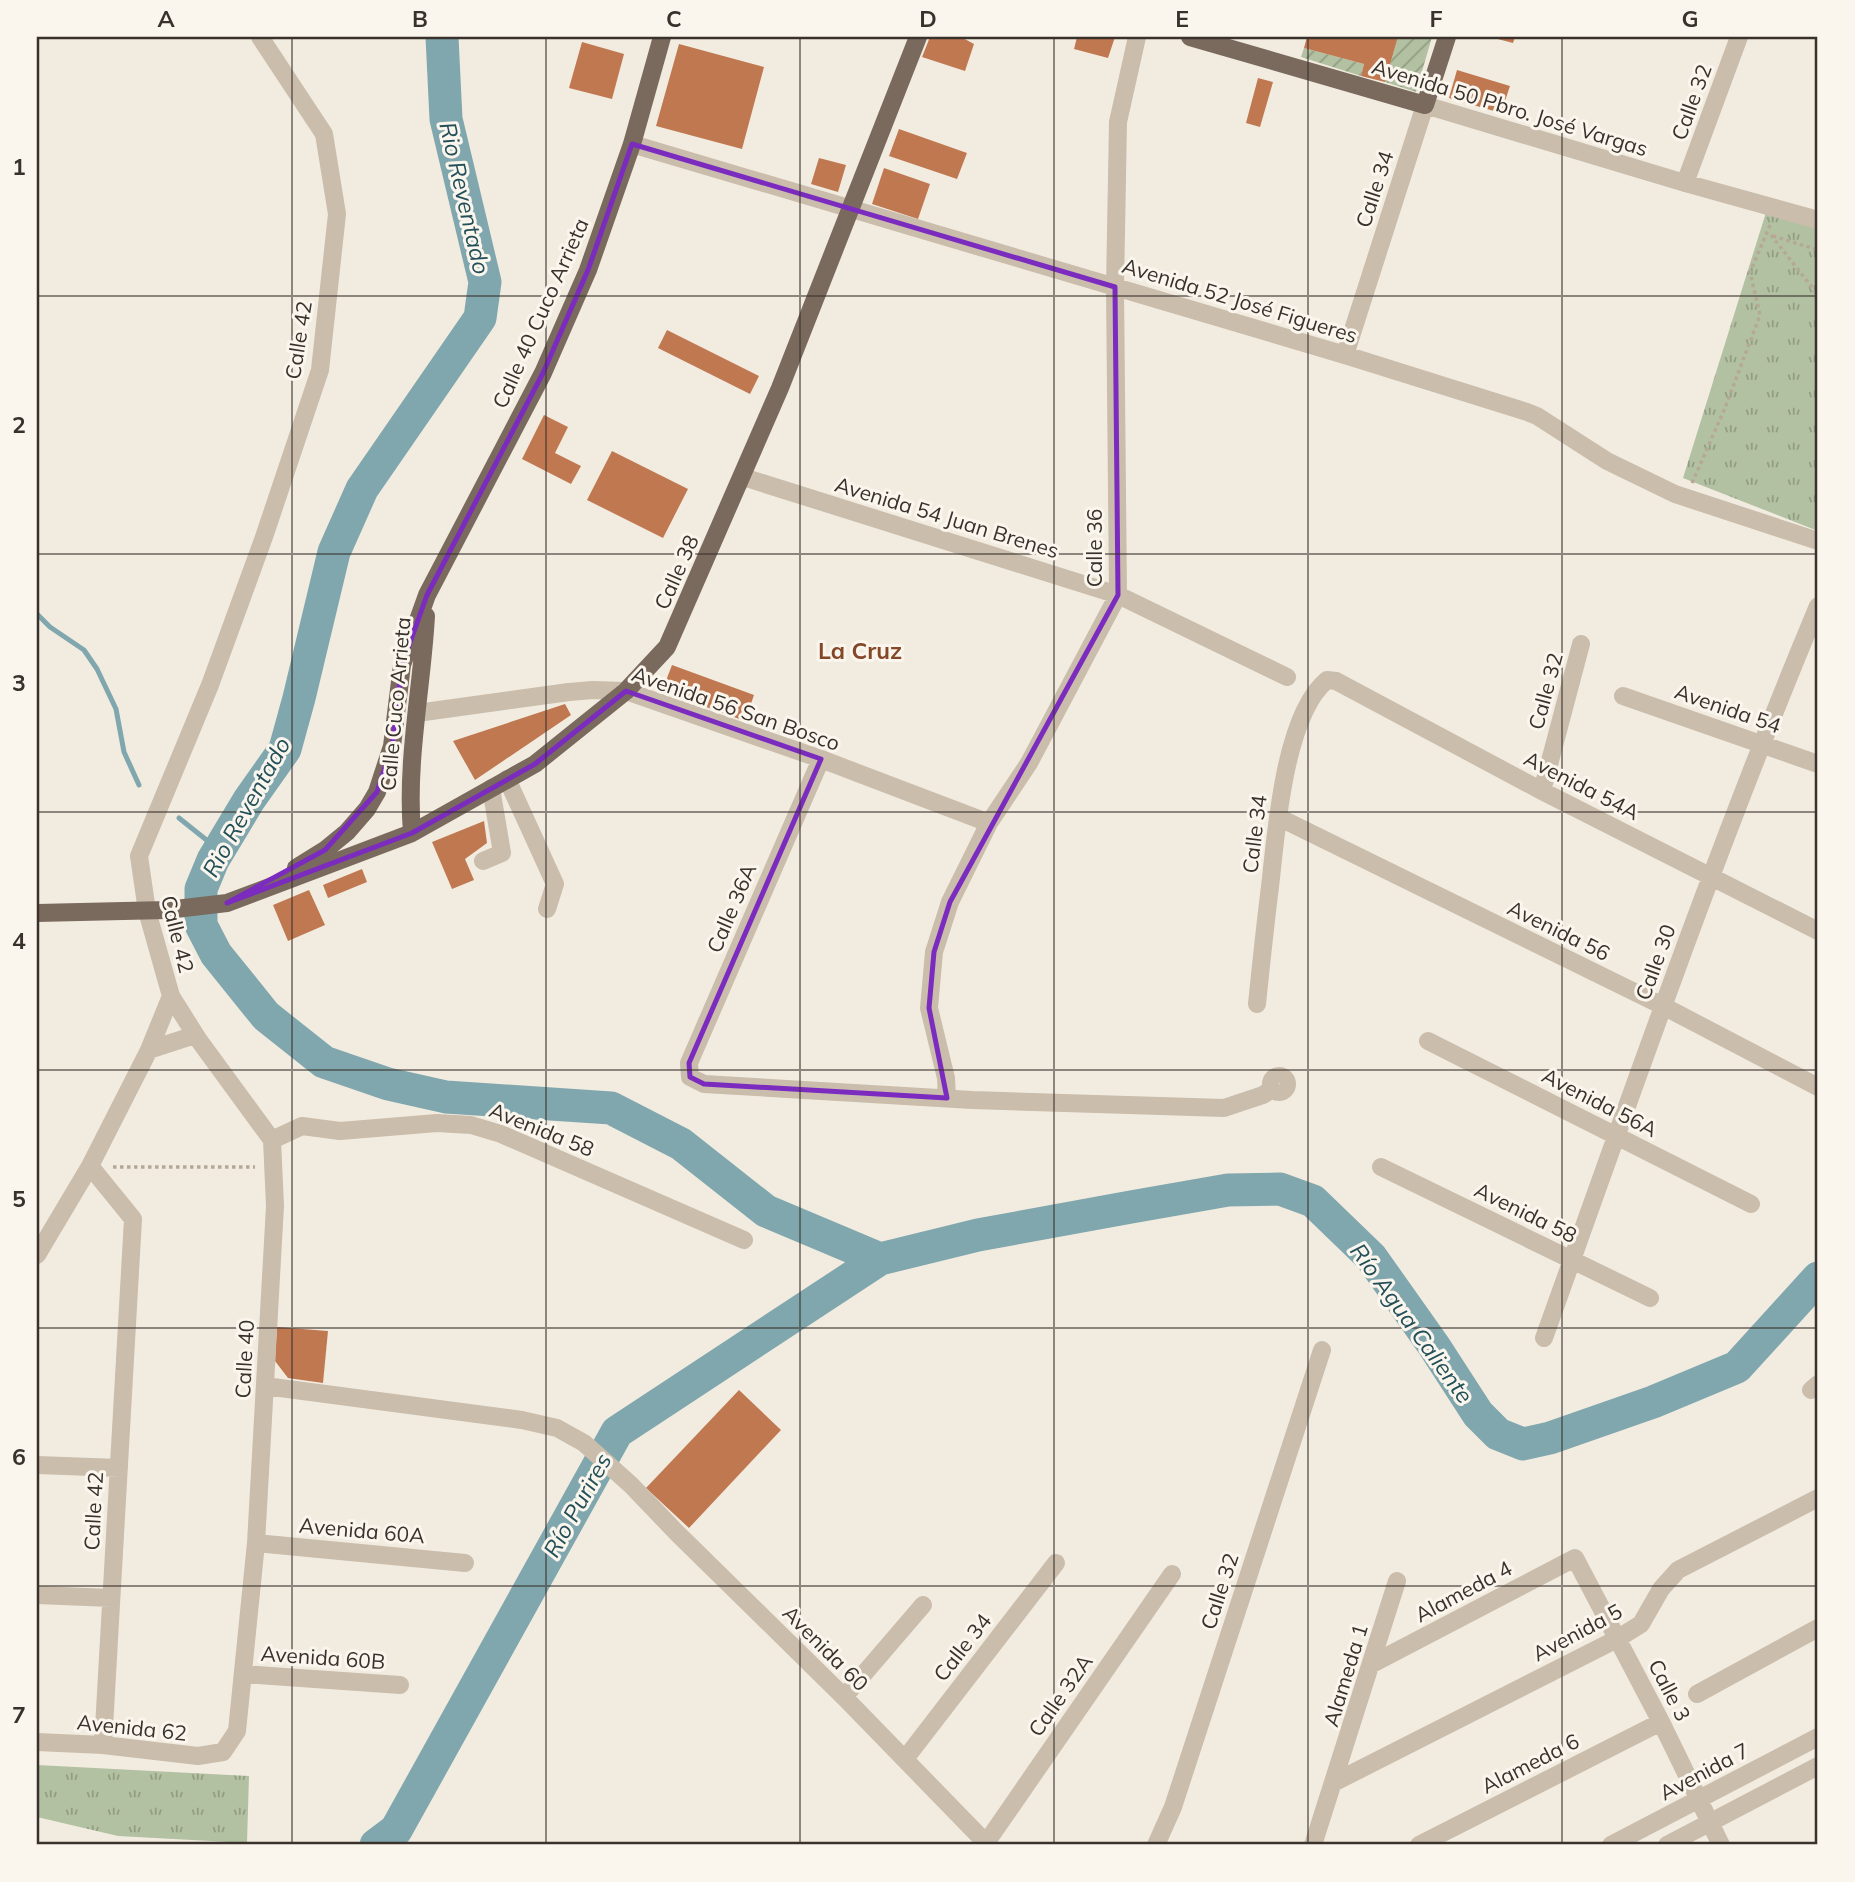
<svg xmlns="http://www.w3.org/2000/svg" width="1855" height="1882" font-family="Mulish,sans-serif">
	<defs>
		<pattern id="park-tufts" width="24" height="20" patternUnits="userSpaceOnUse" patternTransform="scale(1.75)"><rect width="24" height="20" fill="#b2c1a1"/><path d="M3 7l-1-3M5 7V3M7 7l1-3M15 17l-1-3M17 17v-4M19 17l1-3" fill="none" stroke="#929d83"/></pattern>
		<pattern id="garden-furrows" width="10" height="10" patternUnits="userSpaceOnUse" patternTransform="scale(1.75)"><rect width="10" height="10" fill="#b2c1a1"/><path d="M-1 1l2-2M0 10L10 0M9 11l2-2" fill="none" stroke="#929d83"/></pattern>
	</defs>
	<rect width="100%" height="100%" fill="#f2ece0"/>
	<path fill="url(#park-tufts)" d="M1768 206 1818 220V531L1683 478Z
		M37 1765 249 1776 247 1843 118 1836 37 1817Z"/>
	<path fill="url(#garden-furrows)" d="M1398 37H1432L1416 92 1385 82Z
		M1304 48 1364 64 1361 76 1301 57Z"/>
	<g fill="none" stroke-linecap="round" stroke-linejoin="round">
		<path stroke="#81a7ae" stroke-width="5" d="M37 614 50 627 84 650 97 669 116 709 124 752 139 785
			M179 818 219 850"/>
		<path stroke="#81a7ae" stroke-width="33" d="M442 37 446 119 485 282 480 318 362 489 334 552 299 698 285 749 249 800 213 860 201 889V925L216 954 266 1016 324 1062 388 1084 446 1097 611 1108 681 1144 766 1211 880 1259
			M376 1845 396 1830 617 1432 880 1259 978 1235 1131 1207 1228 1190 1280 1189 1313 1201 1371 1257 1434 1346 1478 1414 1498 1434 1523 1444 1550 1438 1653 1402 1737 1367 1818 1278"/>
	</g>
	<path fill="#c07851" d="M930 37H961L974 44 965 71 922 57Z
		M1077 37H1115L1108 58 1074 49Z
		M1307 37H1398L1385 82 1361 76 1364 64 1304 48Z
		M1490 37H1515L1513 43Z
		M582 42 624 54 612 99 569 88Z
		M679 44 764 67 742 149 656 126Z
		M1457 70 1510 86 1501 113 1449 98Z
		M1258 78 1273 82 1260 127 1246 123Z
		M899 129 967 153 957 179 889 156Z
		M819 158 846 165 838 192 811 184Z
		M884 168 930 184 918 219 872 204Z
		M667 330 759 376 750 394 658 348Z
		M544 415 568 427 555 453 581 466 571 484 522 459Z
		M612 451 688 489 663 538 587 500Z
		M672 665 754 695 745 721 662 691Z
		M565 704 571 715 475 780 453 741Z
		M484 821 487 843 465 859 474 880 452 889 432 842Z
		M362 869 367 882 328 898 323 885Z
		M309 890 325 925 288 941 273 905Z
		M277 1327 328 1331 323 1383 288 1378 275 1361Z
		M739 1390 781 1430 689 1528 646 1488Z"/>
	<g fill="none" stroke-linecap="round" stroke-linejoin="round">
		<path stroke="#b6a897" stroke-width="3.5" stroke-dasharray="3.5 3.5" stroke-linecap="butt" d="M1771 235 1818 295
			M1773 236 1818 250
			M1692 483 1725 408 1760 315 1750 272 1771 223
			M113 1167H255"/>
		<path stroke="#cabdac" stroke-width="18" d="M632 144 1345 355 1527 412 1537 416 1607 461 1675 494 1818 541
			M1685 183 1739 37
			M1345 355 1425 105 1685 183 1818 220
			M743 477 1118 595 1287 677
			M1623 696 1818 764
			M417 713 569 692 593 690 626 691 821 759 989 823
			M821 759 689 1063 690 1077 704 1084 972 1100 1224 1108 1263 1095 1272 1089
			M507 779 555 884 547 909
			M1542 791 1581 644
			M1278 817 1663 1006 1818 1087
			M483 861 502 853 491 788
			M1257 1004C1261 965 1265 926 1270 887 1276 834 1284 715 1327 680L1336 681 1542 791 1818 931
			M1428 1041 1751 1204
			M149 1050 195 1035
			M1271 1084a8 8 0 1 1 16 0a8 8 0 1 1-16 0Z
			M947 1098 946 1078 929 1008 934 952 950 902 989 823 1029 763 1118 595 1115 287 1118 122 1137 37
			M272 1140 302 1126 340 1131 437 1123 471 1125 501 1134 744 1240
			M1381 1167 1650 1298
			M37 1255 90 1166
			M1544 1338C1632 1093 1717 847 1818 606
			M265 1386 522 1420 557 1428 584 1443 631 1485 677 1533 844 1697 988 1845
			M1811 1390 1818 1384
			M37 1465 119 1468
			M256 1543 465 1563
			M37 1595 111 1598
			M1372 1664 1575 1558 1661 1722 1721 1845
			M243 1674 400 1685
			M1697 1694 1818 1628
			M844 1697 923 1605
			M37 1742 103 1745 198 1756 223 1752 237 1731 256 1543 275 1206 272 1140 198 1039 171 996
			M103 1745 133 1219 90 1166 149 1050 171 996 147 911 139 856 210 685 264 537 320 370 337 214 324 134 260 37
			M905 1759 1056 1563
			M1335 1782 1617 1639 1641 1624 1661 1589 1678 1570 1818 1498
			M986 1843 1172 1574
			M1156 1845 1173 1807 1322 1350
			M1313 1845 1397 1581
			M1419 1845 1661 1722
			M1611 1845 1818 1737
			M1667 1845 1818 1766"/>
		<path stroke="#7a6a5d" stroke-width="18" d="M1190 37 1425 105 1447 37
			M412 833C406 760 422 688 426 616
			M296 868 325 850 347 832 367 809 377 792 392 746 402 665 427 595 543 373 588 270 632 144 662 37
			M37 913 167 910 227 903 412 833 535 764 626 691 667 647 780 388 918 37"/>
	</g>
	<path fill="none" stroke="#7b2cbf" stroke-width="5" stroke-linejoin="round" d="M632 144 1115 287 1118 595 950 902 934 952 929 1008 947 1098 704 1084 690 1077 689 1063 821 759 626 691 535 764 412 833 227 903 325 850 377 792 392 746 402 665 427 595 543 373 588 270Z"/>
	<path fill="none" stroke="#39312b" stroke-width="2" stroke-opacity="0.55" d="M292 37V1845M546 37V1845M800 37V1845M1054 37V1845M1308 37V1845M1562 37V1845M37 296H1818M37 554H1818M37 812H1818M37 1070H1818M37 1328H1818M37 1586H1818"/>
	<g text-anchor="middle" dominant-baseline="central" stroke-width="6" stroke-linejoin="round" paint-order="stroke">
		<g font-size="21" fill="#39312b" stroke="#faf5ed">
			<text transform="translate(1691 102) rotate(-70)">Calle 32</text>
			<text transform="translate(1510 107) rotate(17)">Avenida 50 Pbro. José Vargas</text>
			<text transform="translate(1374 189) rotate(-72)">Calle 34</text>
			<text transform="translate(1240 300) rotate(17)">Avenida 52 José Figueres</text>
			<text transform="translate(540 313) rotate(-66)">Calle 40 Cuco Arrieta</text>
			<text transform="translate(298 340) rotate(-81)">Calle 42</text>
			<text transform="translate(947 517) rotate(17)">Avenida 54 Juan Brenes</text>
			<text transform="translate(1094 548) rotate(-90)">Calle 36</text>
			<text transform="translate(676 572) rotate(-66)">Calle 38</text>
			<text transform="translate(1545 691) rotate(-75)">Calle 32</text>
			<text transform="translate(395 704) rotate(-85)">Calle Cuco Arrieta</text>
			<text transform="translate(736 708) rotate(19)">Avenida 56 San Bosco</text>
			<text transform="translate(1728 708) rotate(19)">Avenida 54</text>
			<text transform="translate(1582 785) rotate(27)">Avenida 54A</text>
			<text transform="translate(1254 834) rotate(-83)">Calle 34</text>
			<text transform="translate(731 908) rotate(-67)">Calle 36A</text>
			<text transform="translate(1559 930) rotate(26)">Avenida 56</text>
			<text transform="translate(178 934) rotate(76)">Calle 42</text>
			<text transform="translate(1655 962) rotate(-70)">Calle 30</text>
			<text transform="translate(1600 1102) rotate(27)">Avenida 56A</text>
			<text transform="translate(542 1129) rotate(22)">Avenida 58</text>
			<text transform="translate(1526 1212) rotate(26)">Avenida 58</text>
			<text transform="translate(244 1359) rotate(-87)">Calle 40</text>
			<text transform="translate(93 1511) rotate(-87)">Calle 42</text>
			<text transform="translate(362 1530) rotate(5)">Avenida 60A</text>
			<text transform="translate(1219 1591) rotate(-72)">Calle 32</text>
			<text transform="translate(1463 1591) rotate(-28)">Alameda 4</text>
			<text transform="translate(1577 1632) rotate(-28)">Avenida 5</text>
			<text transform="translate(962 1647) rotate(-52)">Calle 34</text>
			<text transform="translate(826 1648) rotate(45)">Avenida 60</text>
			<text transform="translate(323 1657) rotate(4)">Avenida 60B</text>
			<text transform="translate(1345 1675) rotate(-73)">Alameda 1</text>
			<text transform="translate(1670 1690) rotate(63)">Calle 3</text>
			<text transform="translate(1060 1695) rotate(-55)">Calle 32A</text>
			<text transform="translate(132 1727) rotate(6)">Avenida 62</text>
			<text transform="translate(1530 1763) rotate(-27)">Alameda 6</text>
			<text transform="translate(1704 1771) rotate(-28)">Avenida 7</text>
		</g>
		<g font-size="23" font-style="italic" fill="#224f58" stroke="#faf5ed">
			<text transform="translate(465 198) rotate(77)">Rio Reventado</text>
			<text transform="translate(246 807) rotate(-61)">Rio Reventado</text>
			<text transform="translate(1412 1323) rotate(54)">Río Agua Caliente</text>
			<text transform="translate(577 1505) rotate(-61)">Río Purires</text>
		</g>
		<g font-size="23" font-weight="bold" fill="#844828" stroke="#faf5ed">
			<text x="860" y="650">La Cruz</text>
		</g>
	</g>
	<rect width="1855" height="1882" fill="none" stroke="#faf5ed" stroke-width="77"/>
	<rect x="38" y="38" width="1778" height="1805" fill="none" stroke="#39312b" stroke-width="2.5"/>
	<g font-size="23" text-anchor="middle" font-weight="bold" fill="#39312b">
		<text x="166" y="27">A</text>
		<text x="420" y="27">B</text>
		<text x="674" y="27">C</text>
		<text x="928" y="27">D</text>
		<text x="1182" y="27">E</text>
		<text x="1436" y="27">F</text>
		<text x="1690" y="27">G</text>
		<text x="19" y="175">1</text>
		<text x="19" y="433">2</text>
		<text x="19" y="691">3</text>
		<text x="19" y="949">4</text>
		<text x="19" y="1207">5</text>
		<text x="19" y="1465">6</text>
		<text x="19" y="1723">7</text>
	</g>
</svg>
